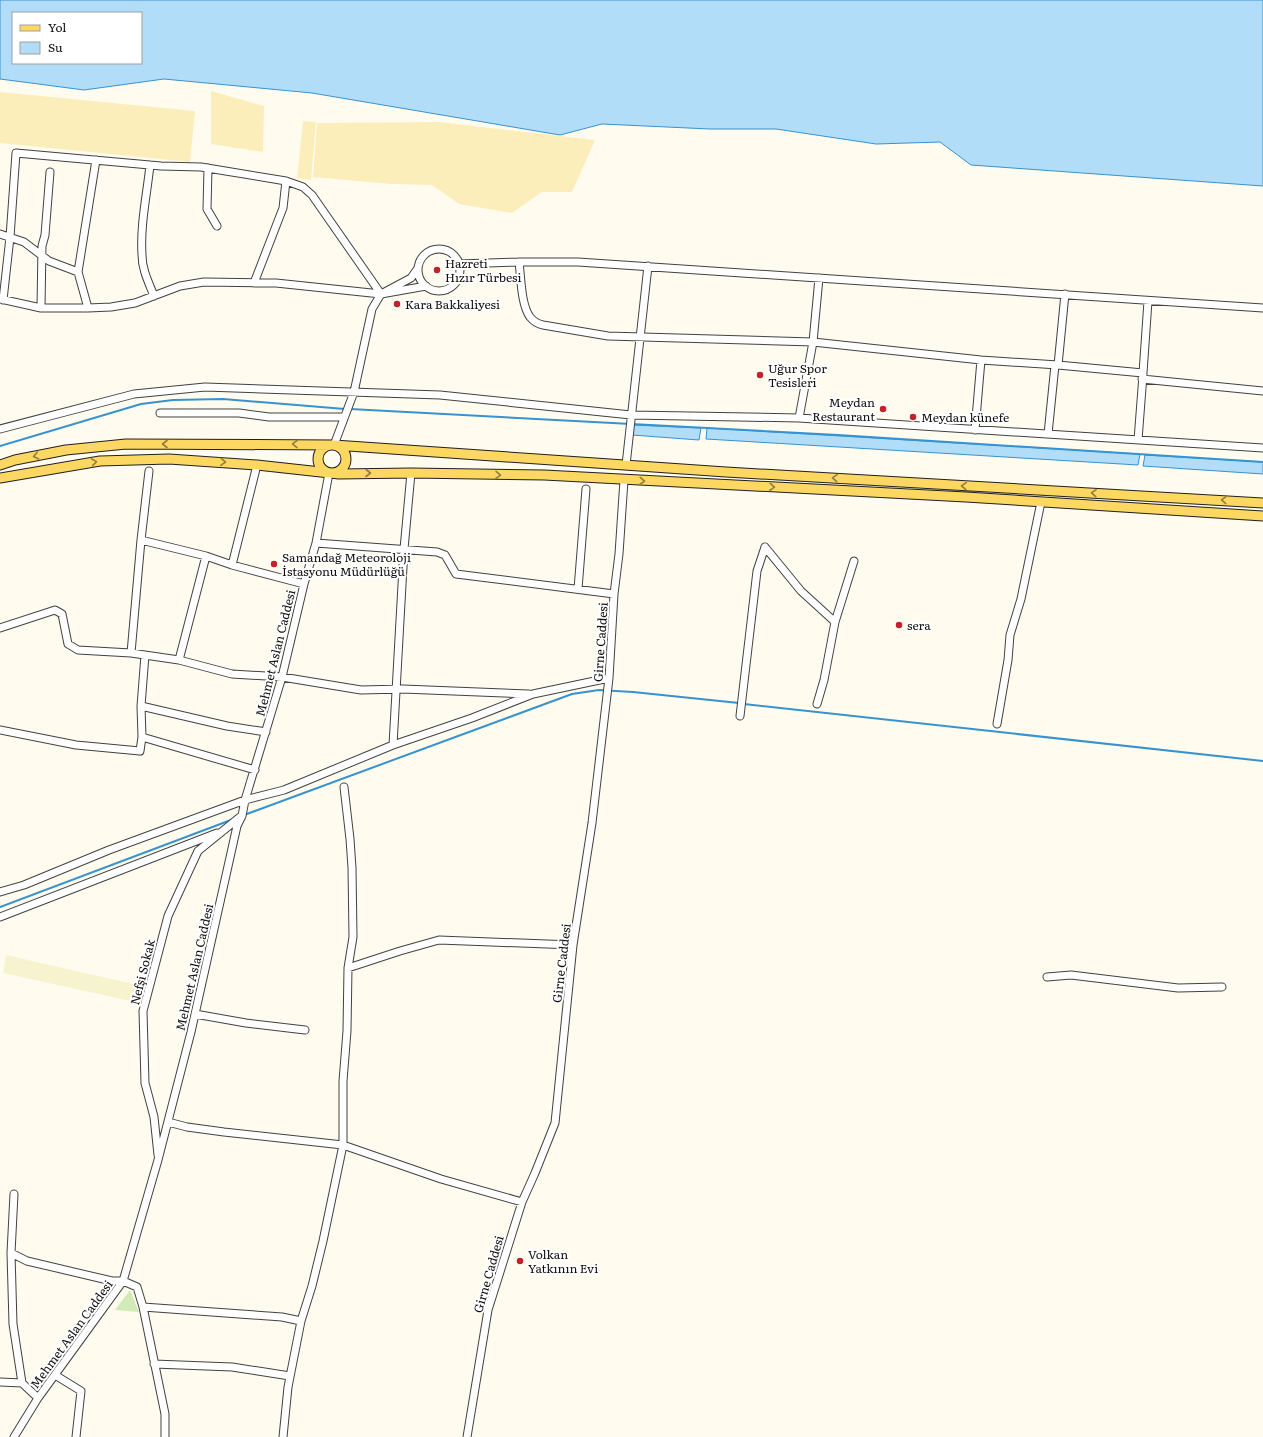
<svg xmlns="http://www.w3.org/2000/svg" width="1263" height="1437" font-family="Literata,serif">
	<rect width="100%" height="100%" fill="#fffcef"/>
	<path fill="#f6f3ce" d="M6 955 142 986 139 1003 3 973Z"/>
	<path fill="#d1ebb7" d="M130 1290 139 1312 115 1310Z"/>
	<path fill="#fceeba" d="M211 91 264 106 263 152 211 144Z
		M0 92 195 111 190 162 0 143Z
		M303 121 316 122 311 180 297 178Z
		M439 122 595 140 572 192H542L512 213 459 204 432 185 391 184 313 177 317 123Z"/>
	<path fill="#b2ddf8" stroke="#3792d1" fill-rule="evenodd" d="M0 0H1263V186L971 165 940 142 876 144 776 129H710L602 124 560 135 312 93 164 79 84 90 0 79ZM13 13H141V63H13Z
		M632 425 701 428 699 440 632 435Z
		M707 428 1140 454 1138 465 706 439Z
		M1145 455 1263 462V474L1143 466Z"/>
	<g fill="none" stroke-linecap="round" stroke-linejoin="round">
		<path stroke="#3792d1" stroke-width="2" d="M350 409 838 435 1263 462
			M0 446 141 404 173 400 223 399 345 409
			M744 704 1263 761
			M244 815 572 694 599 690 633 692 739 703
			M0 907 231 820"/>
		<defs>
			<path id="minor" d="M150 165C147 194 140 225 142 255 142 270 149 283 154 296
				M208 168 207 209 217 226
				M0 234 24 242 49 261 78 272
				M418 270a21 21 0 1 1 42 0a21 21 0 1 1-42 0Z
				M519 262C521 277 521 305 530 317 534 322 538 324 543 325L608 336 813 342 981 360 1058 365 1065 294
				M459 264 519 262H578L1263 308
				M254 283 283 208 286 181
				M0 299 41 308H88L111 307 135 303 180 286 204 282 276 283 381 294 426 286
				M3 300 10 237 16 153 161 166 201 167 286 181 303 187 312 195 381 294
				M41 308 42 246 45 235 50 172
				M88 308 78 272 96 160
				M1058 365 1143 373 1148 301
				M1142 379 1263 391
				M160 413H239L269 417H344
				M799 418 813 342 819 278
				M0 429 134 394 205 387 440 395 631 415 799 418 1263 448
				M975 430 981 360
				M1048 434 1055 365
				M1138 440 1143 375
				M334 445 354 392 372 309 381 294 411 278 418 268
				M626 465 648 266
				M149 471 141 540 206 556 232 565 304 584
				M141 540 131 653 179 660
				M316 543 437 552 445 555 456 574 614 594
				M765 547 801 591 835 622
				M206 556 179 660 232 674 282 677 361 690 403 689 529 694
				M232 565 257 465
				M578 589 586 489
				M0 628 55 610 62 614 68 644 78 650 131 653
				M145 655 141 706 142 737 255 770
				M817 704 824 680 835 622 854 561
				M141 706 227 726 266 732
				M740 716 757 571 765 547
				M997 724 1008 660 1010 635 1021 599 1041 502
				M0 730 76 745 140 751 142 737
				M393 745 404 549 411 473
				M0 892 24 885 109 850 245 800 284 790 393 745 472 718 533 694 609 678
				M0 917 217 833
				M348 968 400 951 439 940 573 945
				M1047 977 1071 975 1178 988 1222 987
				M195 1014 246 1023 305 1030
				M168 1122 187 1127 224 1132 343 1145 441 1179 522 1202
				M158 1155 154 1117 145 1083 143 1011 168 916 198 851 240 817
				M14 1194 11 1253 13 1324 22 1383 38 1398
				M11 1253 27 1261 112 1281H123L137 1287 143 1307 165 1414V1437
				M143 1307 282 1317 301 1321
				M154 1364 232 1367 290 1376
				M55 1375 81 1391 76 1437
				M0 1382 22 1383
				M14 1437 38 1398 123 1281 158 1160 191 1032 237 826 242 816 245 800 282 677 304 584 316 543 329 473
				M283 1437 288 1387 301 1321 312 1286 323 1241 343 1145V1081L347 1031 348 968 353 937 352 868 350 839 344 787
				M467 1437 488 1310 522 1202 535 1173 555 1123 573 945 592 823 609 678 614 594 619 554 624 480"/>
			<path id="major" d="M318 459a14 14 0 1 1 28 0a14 14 0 1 1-28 0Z
				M0 465 15 460 66 450 126 444 334 445 726 472 1263 503
				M0 478 100 461 169 459 257 465 339 474 411 473 544 475 966 497 1263 516"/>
		</defs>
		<use href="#minor" stroke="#414141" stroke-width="9"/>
		<use href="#major" stroke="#1f1f1f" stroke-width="11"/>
		<use href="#minor" stroke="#fff" stroke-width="7"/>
		<use href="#major" stroke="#fcd862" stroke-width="9"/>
	</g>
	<defs><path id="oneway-chevron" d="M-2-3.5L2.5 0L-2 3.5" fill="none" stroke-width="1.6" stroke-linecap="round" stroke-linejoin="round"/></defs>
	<g stroke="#917d3c">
		<use href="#oneway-chevron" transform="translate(165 444) rotate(-180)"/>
		<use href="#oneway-chevron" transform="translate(295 444) rotate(-179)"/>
		<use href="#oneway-chevron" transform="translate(36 456) rotate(168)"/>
		<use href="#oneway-chevron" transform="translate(94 462) rotate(-9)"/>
		<use href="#oneway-chevron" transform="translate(223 462) rotate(4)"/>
		<use href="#oneway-chevron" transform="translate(368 473)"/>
		<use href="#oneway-chevron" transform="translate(498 475) rotate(1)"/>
		<use href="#oneway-chevron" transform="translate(835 478) rotate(-177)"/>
		<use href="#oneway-chevron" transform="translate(642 481) rotate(3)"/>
		<use href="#oneway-chevron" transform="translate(964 486) rotate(-177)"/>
		<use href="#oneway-chevron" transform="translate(772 487) rotate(3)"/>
		<use href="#oneway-chevron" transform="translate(1094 493) rotate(-177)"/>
		<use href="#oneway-chevron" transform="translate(1224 500) rotate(-177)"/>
	</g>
	<g fill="#c22228" stroke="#fff" stroke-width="1.5">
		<circle cx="437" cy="270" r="4"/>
		<circle cx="397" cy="304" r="4"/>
		<circle cx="760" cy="375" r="4"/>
		<circle cx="883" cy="409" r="4"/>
		<circle cx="913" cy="417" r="4"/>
		<circle cx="274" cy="564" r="4"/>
		<circle cx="899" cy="625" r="4"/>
		<circle cx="520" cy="1261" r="4"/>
	</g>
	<g text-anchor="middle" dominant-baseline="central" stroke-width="4" stroke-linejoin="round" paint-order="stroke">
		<g font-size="12" fill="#0e0e0e" stroke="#fff" text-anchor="start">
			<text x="445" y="263">Hazreti<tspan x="445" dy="14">Hızır Türbesi</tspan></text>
			<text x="405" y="304">Kara Bakkaliyesi</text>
			<text x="768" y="368">Uğur Spor<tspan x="768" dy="14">Tesisleri</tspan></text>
			<text x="875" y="402" text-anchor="end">Meydan<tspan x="875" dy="14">Restaurant</tspan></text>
			<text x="921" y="417">Meydan künefe</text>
			<text x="282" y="557">Samandağ Meteoroloji<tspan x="282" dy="14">İstasyonu Müdürlüğü</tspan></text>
			<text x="907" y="625">sera</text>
			<text x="528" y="1254">Volkan<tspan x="528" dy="14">Yatkının Evi</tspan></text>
		</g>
		<g font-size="12" fill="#0e0e0e" stroke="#fff">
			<text transform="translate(600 642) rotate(-86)">Girne Caddesi</text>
			<text transform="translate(275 653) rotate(-76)">Mehmet Aslan Caddesi</text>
			<text transform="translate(561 963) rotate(-83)">Girne Caddesi</text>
			<text transform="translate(194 967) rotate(-77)">Mehmet Aslan Caddesi</text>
			<text transform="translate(142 972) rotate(-76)">Nefşi Sokak</text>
			<text transform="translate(488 1274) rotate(-74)">Girne Caddesi</text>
			<text transform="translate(71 1334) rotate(-54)">Mehmet Aslan Caddesi</text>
		</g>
	</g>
	<rect x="12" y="12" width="130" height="52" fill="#ffffff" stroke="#9f9f9f"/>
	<rect x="20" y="25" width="20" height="6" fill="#fcd862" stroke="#9f9f9f"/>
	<text x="48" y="32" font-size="12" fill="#0e0e0e">Yol</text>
	<rect x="20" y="42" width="20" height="12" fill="#b2ddf8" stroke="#9f9f9f"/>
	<text x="48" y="52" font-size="12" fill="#0e0e0e">Su</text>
</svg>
